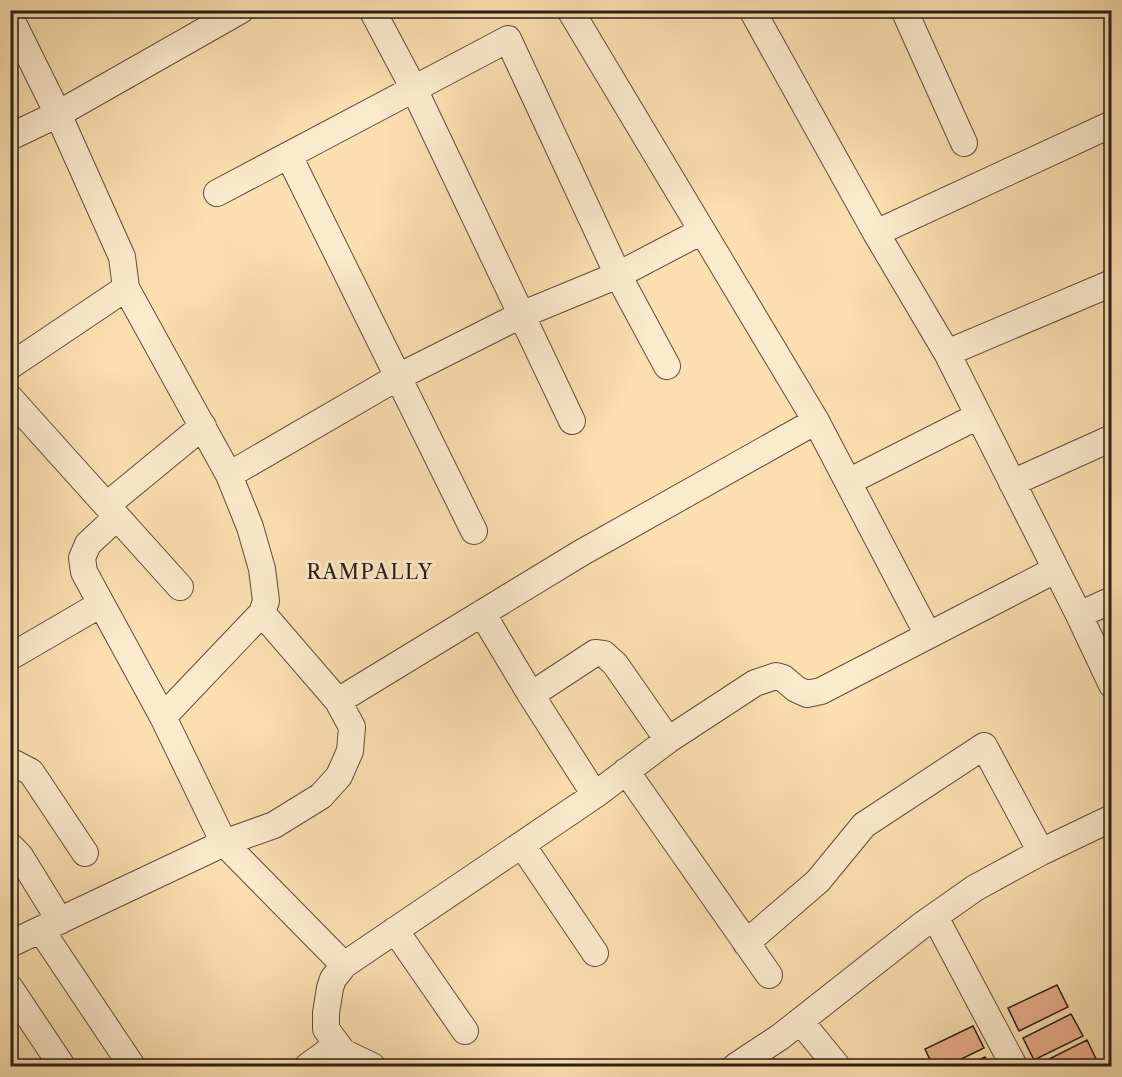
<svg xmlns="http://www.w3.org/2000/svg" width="1122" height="1077" font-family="'Libre Caslon Text',serif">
	<rect width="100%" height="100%" fill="#fbdfb0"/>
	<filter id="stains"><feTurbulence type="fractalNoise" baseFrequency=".00333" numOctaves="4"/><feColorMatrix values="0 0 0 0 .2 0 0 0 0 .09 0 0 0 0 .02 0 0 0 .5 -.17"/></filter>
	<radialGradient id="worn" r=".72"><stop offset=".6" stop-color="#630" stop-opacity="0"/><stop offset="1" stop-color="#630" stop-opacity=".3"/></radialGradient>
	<path fill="#ebb08d" stroke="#2b1d14" stroke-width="1.5" d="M10 79 18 93 10 97Z
		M1057 985 1068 1007 1019 1031 1008 1008Z
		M1071 1014 1083 1036 1034 1060 1023 1038Z
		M973 1026 984 1048 947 1066H933L925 1049Z
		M1087 1040 1098 1063 1090 1066H1040L1039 1064Z
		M985 1057 990 1066H966Z"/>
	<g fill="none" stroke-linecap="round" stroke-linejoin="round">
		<defs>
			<path id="minor" d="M372 10 414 89 572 421
				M570 10 816 421 928 635
				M752 10 876 233 947 353 1079 615 1112 685
				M904 10 964 143
				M10 17 58 114 122 257 126 288 229 475 250 527 262 569 266 601 262 613 163 717
				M10 137 58 114 241 10
				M289 156 474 531
				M217 193 508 39 618 275 667 366
				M876 233 1112 124
				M947 353 1112 283
				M10 366 126 288
				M10 398 180 587
				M229 475 398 377 521 315 618 275 702 231
				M848 482 978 416
				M1012 483 1112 438
				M107 505 203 426
				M117 517 88 544 82 558 84 572 163 717 224 843 344 965
				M482 613 531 695 595 795
				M1079 615 1112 600
				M10 657 101 604
				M531 695 595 653 604 654 615 664 668 740
				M338 701 581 553 816 421
				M10 761 31 772 85 853
				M626 771 769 975
				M522 845 595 953
				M10 846 20 856 60 921
				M935 917 1014 1066
				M41 930 132 1066
				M395 930 465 1031
				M746 943 818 881 864 825 984 746 1041 852
				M10 944 224 843 274 825 321 796 339 776 350 751 352 727 338 701 262 613
				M10 988 62 1066
				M801 1022 837 1066
				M308 1066 337 1045
				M372 1066 343 1052 326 1029V1013L330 988 333 979 344 965 595 795 668 740 755 683 776 676 783 678 796 689 807 694 821 691 1055 570
				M736 1066 780 1037 921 926 975 888 1041 852 1112 818"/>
		</defs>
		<use href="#minor" stroke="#5f4e3b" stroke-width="28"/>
		<use href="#minor" stroke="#fceacc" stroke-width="26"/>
	</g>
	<g text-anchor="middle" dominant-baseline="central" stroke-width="6" stroke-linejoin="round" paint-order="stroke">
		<g font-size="20" letter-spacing="1.5" fill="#2b1d14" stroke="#fceacc">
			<text x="370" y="572">RAMPALLY</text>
		</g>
	</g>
	<rect width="1122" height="1077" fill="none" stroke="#fbdfb0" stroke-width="36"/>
	<rect x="12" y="12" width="1098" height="1053" fill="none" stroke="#2b1d14" stroke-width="3"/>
	<rect x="18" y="18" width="1086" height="1041" fill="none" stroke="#2b1d14" stroke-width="1.5"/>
	<rect width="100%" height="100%" filter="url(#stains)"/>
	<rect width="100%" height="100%" fill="url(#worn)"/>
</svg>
